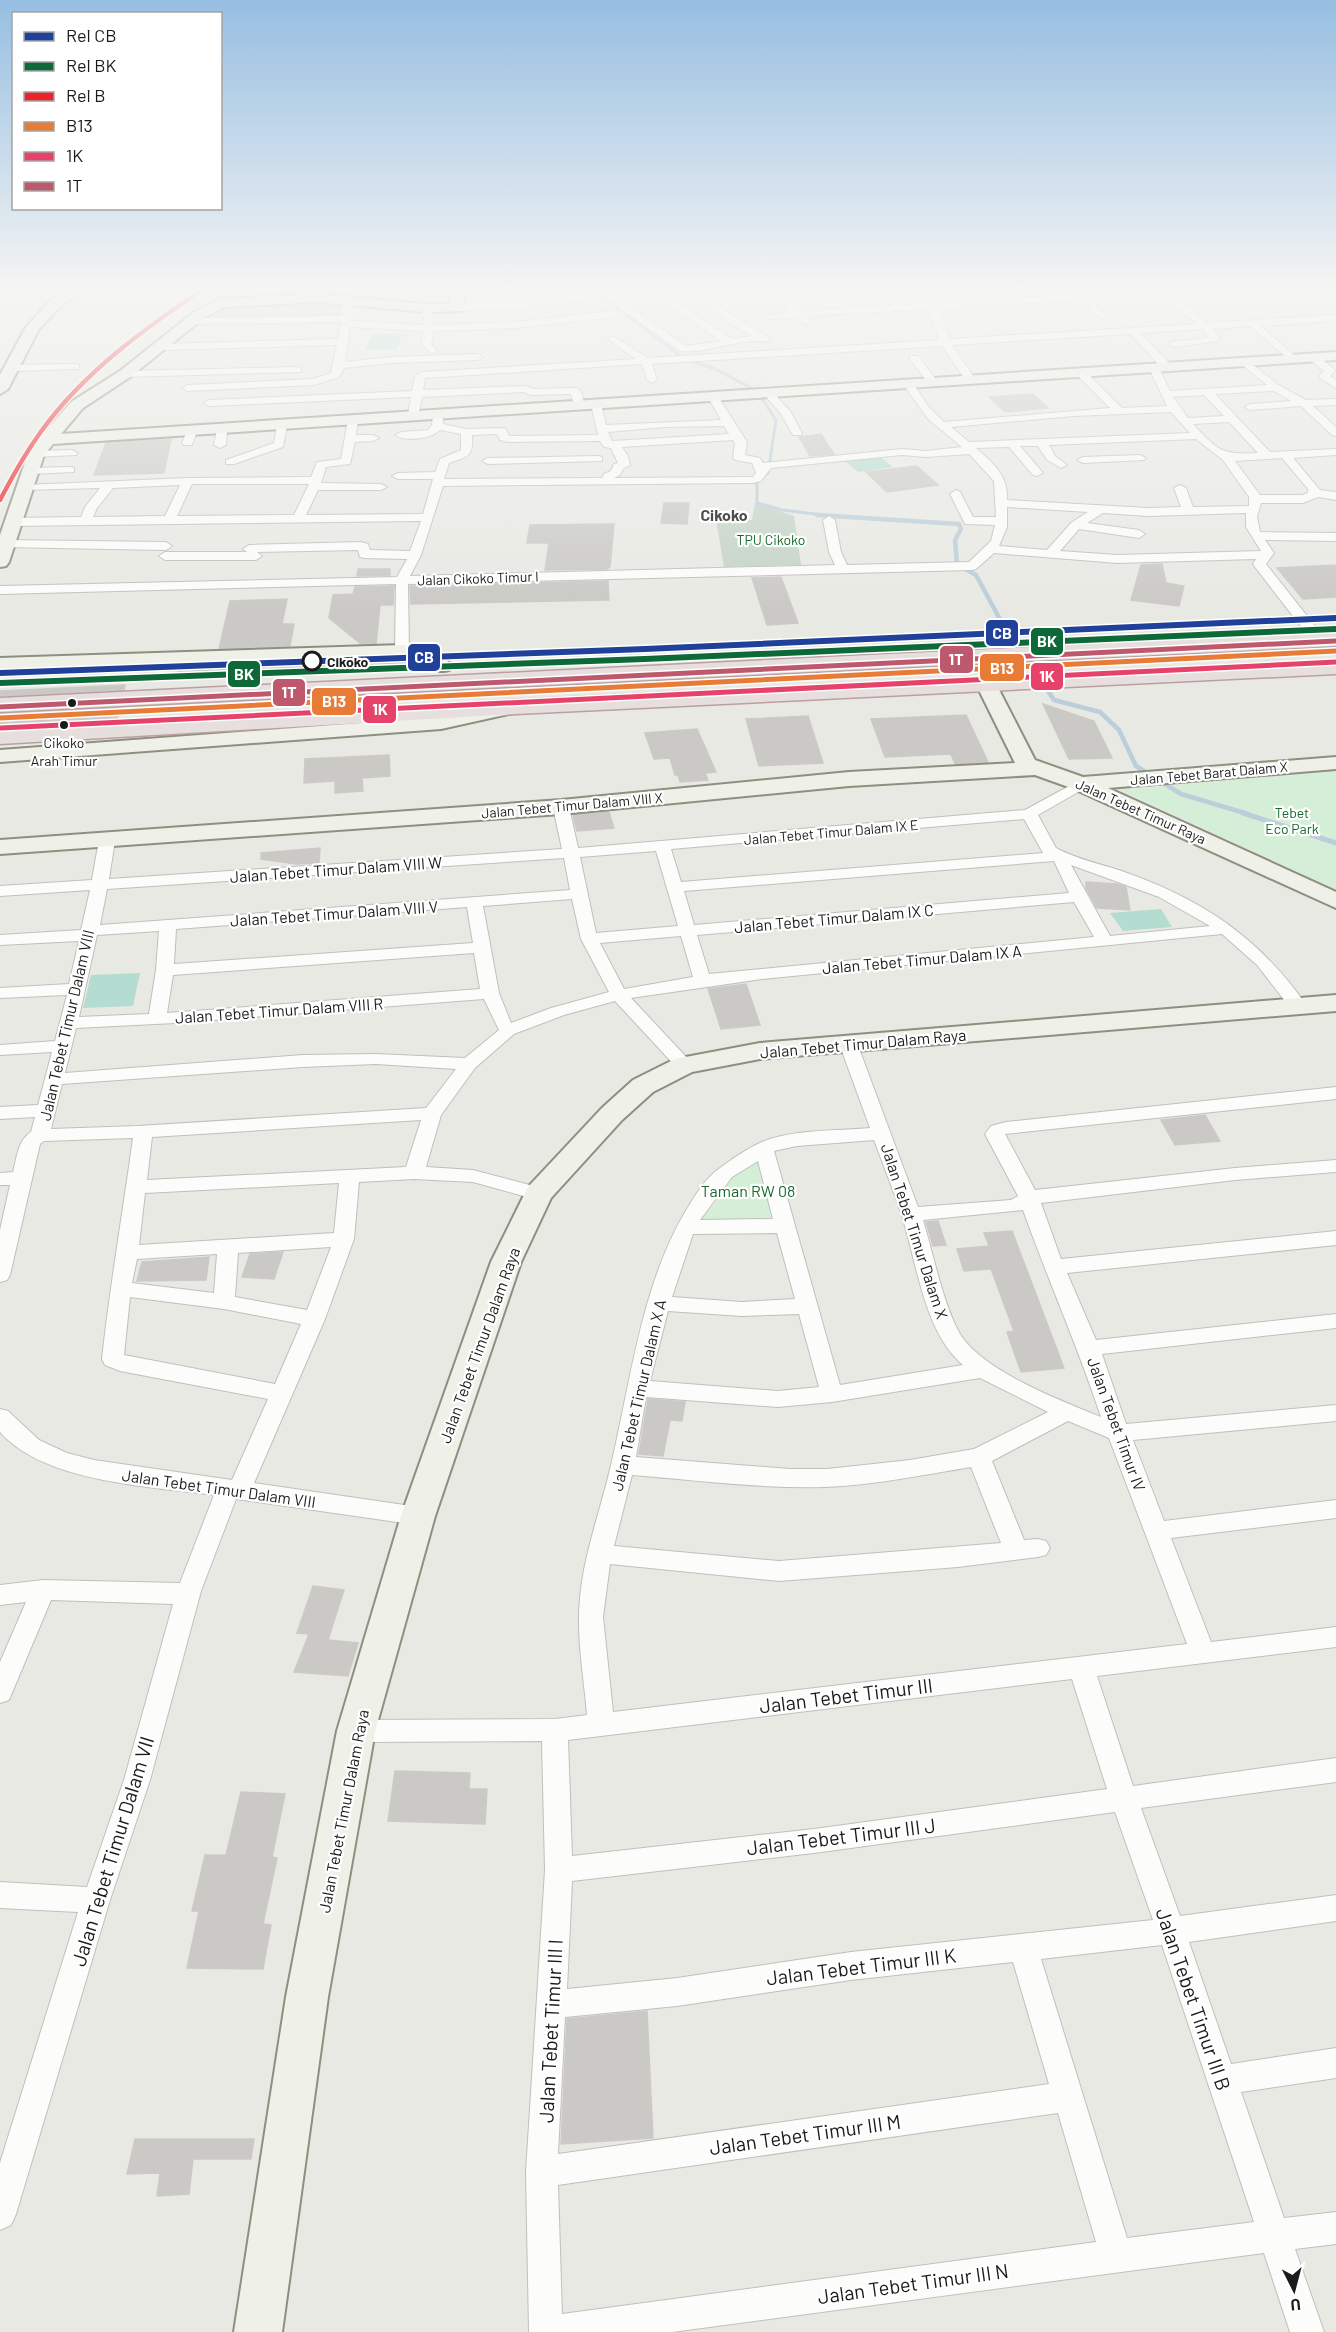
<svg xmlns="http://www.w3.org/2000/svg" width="1336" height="2332" font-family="Barlow,sans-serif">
	<rect width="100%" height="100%" fill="#e9e9e4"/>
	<path fill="#c4d3c6" d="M755 503 794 516 801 565 724 567 716 520H752Z"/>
	<path fill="#d4eed8" d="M1336 771V889L1120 790Z
		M759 1157 777 1222 697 1224 718 1201 734 1175 750 1167Z"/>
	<path fill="#b4dcd1" d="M308 300 343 302 341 316 203 319 223 306Z
		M373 334H403L396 350 365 349Z
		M879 456 893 467 858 472 845 461Z
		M1161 909 1172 927 1123 931 1110 913Z
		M140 973 133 1006 83 1008 91 975Z"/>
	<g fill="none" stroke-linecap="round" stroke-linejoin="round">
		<path stroke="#bbced9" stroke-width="3" d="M587 285 683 358 715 369 757 391 776 420 768 473 757 477V503L782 510 832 516"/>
		<path stroke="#bbced9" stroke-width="4.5" d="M817 515 959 524 961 529 955 540 957 564 976 575 1003 625 1054 700 1100 712 1119 730 1136 766 1181 794 1248 814"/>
		<path stroke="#bbced9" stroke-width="5" d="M1243 813 1336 843"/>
	</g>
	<path fill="#cac9c5" stroke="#cccac6" stroke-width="1.5" d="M1033 394 1048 408 1005 412 989 397Z
		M821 434 834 454 810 456 799 437Z
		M171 439 164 473 94 475 106 443Z
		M917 466 938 485 887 492 866 472Z
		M664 503H689L687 524 661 523Z
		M614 524 610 567 607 569 545 570 549 543H527L530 525Z
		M1162 564 1166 583 1184 586 1179 606 1131 600 1141 565Z
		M1336 565V597L1303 599 1277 568Z
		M358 569H390V575L357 576Z
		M781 577 798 623 767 625 752 578Z
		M608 581 609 600 411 604 410 586Z
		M394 586 393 605H380L376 644H361L329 618 333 595 353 594 355 587Z
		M287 599 282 624H294L290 646 219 649 230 601Z
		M402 659 417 661 427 666 177 676 179 666Z
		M125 685 124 690 0 696V691Z
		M1043 704 1094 721 1112 758 1069 759Z
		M119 708 117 721 0 728V714Z
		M966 715 988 762 955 764 951 754 885 757 871 719Z
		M808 716 823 763 759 766 746 719Z
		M697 729 716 772 705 773 708 780 680 782 678 775H675L670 758 654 759 645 733Z
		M389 755 390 776 362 778 363 791 335 793V781L304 783 305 759Z
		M609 812 614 828 577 831 573 815Z
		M320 848 319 863 296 864 261 859V853Z
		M1086 882 1117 884 1126 887 1130 910 1097 908 1086 888Z
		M746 984 760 1025 721 1029 708 989Z
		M1205 1115 1220 1141 1175 1145 1161 1120Z
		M938 1221 946 1245 933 1246 926 1222Z
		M1012 1231 1064 1368 1021 1372 1007 1332 1014 1331 991 1269 964 1271 957 1249 989 1246 984 1233Z
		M283 1252 274 1279 242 1277 250 1254Z
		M209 1257 206 1280 137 1281 142 1262Z
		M648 1399 685 1402 682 1421 670 1420 663 1456 639 1454Z
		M313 1586 344 1590 328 1640 358 1643 348 1676 294 1672 309 1634 297 1633Z
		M395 1771 470 1773 469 1789H487L485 1824 388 1821Z
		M241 1792 285 1794 272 1857 277 1858 263 1924 271 1925 263 1969 187 1968 199 1911H192L205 1855H226Z
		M647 2011 653 2138 561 2144 567 2019Z
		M135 2139H254L251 2159H193L189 2194 157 2196 160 2173 127 2174Z"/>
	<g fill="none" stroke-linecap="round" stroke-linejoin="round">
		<defs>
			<path id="street" d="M53 285 83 286 78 289 0 293V287Z
				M451 285H491L486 288 455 289 452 288Z
				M657 285H679L678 287 659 290 732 339 752 336C728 324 709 308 694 285H703L715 300 731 315 771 339 766 342C746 336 704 355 680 351L604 297 529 307 457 311 452 308 457 305 529 301ZM649 291 721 341 686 346 615 296Z
				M775 285H783L801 311 892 306 879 287 883 285H887L902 305 930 303 921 285H929L939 303 1166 289 1196 285H1292L1288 288 1198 290 1173 294 1207 323 1336 315V321L1261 326 1296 357 1297 359 1292 362 1250 326 1212 329 1220 339 1218 341 1175 347 1171 346V342L1209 338 1203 329 1140 333 1171 365V369H1163L1130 334 952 345 976 380 971 383 967 382 942 346 652 364 657 380 652 383 647 380 642 364 425 378 423 390 526 386 533 389 576 388 581 391 584 405 579 408 574 405 571 394 531 395 524 392 422 397 418 416 413 419 408 416 411 397 209 406 204 403 209 400 412 391 415 376 422 372 636 359 610 341 608 339 613 336 648 358 939 340 929 309 806 316 810 322 805 325 796 317 767 319V315L790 312ZM1164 295 1197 324 949 339 939 308 1081 300 1102 320 1107 317 1091 299Z
				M1303 285H1313L1336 301V309Z
				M349 297 354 300 351 321 425 325 421 308 426 305 431 308 434 325 514 322 614 311 619 314 614 317 514 328 434 331 431 344 437 351 432 354 421 344 424 331 350 327 345 362 391 357 478 354 483 357 478 360 391 363 344 368 339 377 314 385 187 391 182 388 187 385 313 379 331 373 337 345 163 350 155 353 150 350 161 344 338 339 341 322 191 324 186 321 191 318 342 316 344 300Z
				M1309 355H1317L1334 369 1335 371 1330 376 1336 380V388L1320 378 1319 376 1324 371 1309 359Z
				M910 356H918L938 382 937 384H929L909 358Z
				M1245 359 1280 386 1306 400 1336 399V405L1313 406 1336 427V436L1332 435 1301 406 1250 410 1245 407 1250 404 1291 401 1274 391 1215 394 1270 452 1336 449V455L1293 458 1320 490 1336 492V500L1318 497 1303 503H1261L1257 517 1260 532 1336 533V541L1265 540 1274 553 1266 564 1315 626 1308 630 1303 629 1255 567 1253 564 1256 559 1117 563 994 553 976 569 972 570 408 584 409 651 402 655 395 651 396 584 0 594V586L397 577 407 559 364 558 360 557 358 550 257 552 262 556 256 560H165L159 556 165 552H247L243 549 249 545 361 542 368 544 370 550 410 551 421 521 13 526 7 522 13 518 81 517 85 507 100 488 21 490 19 488 25 485 188 478 311 477 317 462 341 459 348 420 353 417 358 420 356 435H373L379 438 373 441 355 442 350 464 326 467 321 483 381 484 387 487 381 490H318L306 515 423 514 433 479H398L392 476 398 473 435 472 440 459 461 450V434L440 430C432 439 405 442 395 435L401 432 428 430 432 425 433 415 438 412 443 415V424L466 429 502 428 506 429 509 436 598 435 591 404 592 402H600L601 404 606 425 721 420 708 397 713 394 717 395 747 442 745 455 760 458 763 463 902 449 926 451 962 447 928 419 903 384 908 381 912 382 928 406 944 422 1110 408 1077 375 1076 373 1081 370 1085 371 1122 408 1167 406 1149 368 1154 365 1159 368 1170 391 1267 385 1241 364V360ZM1204 395 1224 416 1188 418 1173 397ZM1171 412 1190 433 969 442 951 427 1074 416ZM1229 422 1258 453C1222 455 1218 451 1193 424ZM724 426 729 434 612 441 608 432 665 427ZM497 434 500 440 508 442 600 441 604 447 611 448 618 463 614 464 611 471 604 474 602 478 444 479 449 463C469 456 473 457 472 435ZM1196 439 1223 460 1249 497V506L1193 507 1186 488 1180 485 1174 488 1181 507 1148 508 1007 500C1009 476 993 463 976 448L1009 447 1033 475 1037 476 1043 473 1020 446H1038L1047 460 1061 468 1067 465 1055 456 1049 445ZM733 440 735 443 733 458 735 460 752 463 756 473 753 477 614 478 620 475 623 469 630 465 628 456 622 447ZM969 454 994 481 996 517H973L960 492 956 490 950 494 965 524 995 525 991 541 969 562 847 565 841 552 835 520 829 516 823 520 829 552 835 565 410 576 421 555 443 486 753 483 761 481 771 468 902 455 926 457ZM1282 458 1308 489V493L1302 495H1260L1235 461ZM192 484H309L294 515 177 516ZM180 485 165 516 93 517 97 508 113 488ZM1007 507 1088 512 1072 522 1047 550 999 546 1007 527ZM1103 513 1148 516 1246 513V527L1261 551 1117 555 1060 551 1079 529 1139 538 1145 534 1139 530 1087 523Z
				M75 364 79 365V369L10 371 5 368 10 365Z
				M297 367 301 368V372L125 377 120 374 125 371Z
				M768 390 772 391 790 411 802 433 801 435H793L781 414 763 393Z
				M282 422 287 425 283 447 234 464H226V460L274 443 277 425Z
				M222 426 227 429 226 445 220 448 214 445 217 429Z
				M192 428 197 431 192 445H184L182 443 187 431Z
				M72 450 78 453 76 455 36 457 30 454 36 451Z
				M1140 455 1146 458 1144 460 1083 463 1077 460 1083 457Z
				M598 456 602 457V461L488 464 482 461 488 458Z
				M70 467 74 468V472L30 474 24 471 30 468Z
				M5 540 166 542 172 546 166 550 1 547 0 542Z
				M1082 779 1087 781 1090 784 1087 787 1038 815 1056 848C1078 860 1106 865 1130 874 1206 902 1260 939 1307 1006L1304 1010H1292L1257 965 1222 934 762 979 631 998 690 1061 693 1065 690 1069H678L615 1001 564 1015 514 1034 475 1068 441 1115 426 1167 473 1170 545 1189 548 1194 545 1199 538 1200 473 1182 414 1179 359 1182 354 1239 325 1319 254 1483 418 1507 426 1510 430 1516 426 1522 418 1525 236 1499 201 1591 150 1780 110 1900 16 2214 11 2225 0 2230V2163L78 1912 0 1908V1882L87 1887 124 1780 173 1604 51 1600 9 1700 0 1703V1662L26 1602 0 1605V1585L43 1580 180 1583 214 1495C150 1486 45 1483 0 1432V1409L8 1411 39 1440 67 1453 94 1460 232 1480 268 1399 120 1371 105 1365 102 1359C110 1285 123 1212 133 1138L44 1141 40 1144 10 1275 7 1280 0 1282V1230L10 1185H0V1173L13 1172C17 1157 18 1140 31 1132L35 1117 0 1119V1107L38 1105 52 1052 0 1055V1045L55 1041 67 995 0 998V988L69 984 79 941 0 945V935L81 930 90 890 0 896V886L92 880 99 840 107 835 115 840 109 879 562 849 553 807 561 802 569 807 578 848 1025 810ZM1024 819 1043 853 681 882 671 849ZM656 851 678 926 596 933 580 857ZM564 858 570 890 100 925 107 889ZM1054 861 1069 893 694 925 684 891ZM1071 865 1159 897 1210 926 1110 936ZM572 899 581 939 609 992 551 1008 511 1023 499 993 483 906ZM1074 902 1094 937 709 974 697 935ZM467 907 473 943 174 964 176 929ZM159 931 156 970 149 1014 79 1017 97 935ZM681 936 693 977 624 989 600 943ZM474 953 480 989 167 1013 173 975ZM484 999 499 1030 465 1058 376 1054 303 1055 65 1073 76 1028 175 1023ZM376 1064 456 1069 426 1108 138 1126 51 1129 62 1084 303 1067ZM421 1120 406 1167 147 1180 152 1137ZM339 1183 334 1233 139 1245 145 1193ZM331 1247 307 1310 235 1297 238 1253ZM217 1254 214 1293 132 1283 137 1259ZM130 1297 224 1309 301 1324 275 1384 124 1355Z
				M848 1038 854 1039 857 1043 918 1207 1011 1200 1018 1196 985 1134 991 1126 1006 1122 1336 1087V1099L1005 1134 1035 1190 1235 1168 1336 1160V1172L1235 1180 1041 1203 1061 1259 1336 1231V1245L1067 1273 1096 1340 1336 1314V1328L1102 1354 1126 1424 1336 1405V1421L1133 1440 1164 1521 1336 1500V1518L1171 1538 1211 1642 1336 1627V1647L1097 1676 1133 1786 1336 1758V1782L1141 1808 1180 1916 1336 1895V1921L1189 1942 1231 2064 1336 2048V2078L1241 2092 1284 2218 1336 2212V2244L1295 2249 1324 2332H1290L1264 2253 672 2332H529L526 2172 545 1870 542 1741 356 1742 347 1739 343 1731 347 1723 356 1720 555 1719 587 1715C584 1677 576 1636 580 1598 584 1553 601 1509 611 1465 632 1376 642 1277 693 1199 700 1188 709 1175 720 1168 732 1159 748 1148 762 1142 792 1129 838 1131 870 1128L839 1043 842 1039ZM874 1140C883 1164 893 1189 901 1213 917 1261 923 1331 963 1365L840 1385 774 1151 797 1146ZM758 1161 773 1219 700 1220 732 1177ZM1023 1210C1048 1280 1078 1347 1101 1417 1061 1401 983 1371 960 1334 943 1304 933 1253 923 1220ZM777 1233 795 1299 742 1302 672 1297 693 1234ZM668 1311 742 1316 799 1314 819 1387 778 1391 650 1381ZM980 1378 1048 1412 974 1449 910 1460 827 1469H790L636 1457 646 1397 778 1407 832 1402ZM1068 1421 1109 1438 1187 1644 613 1712 603 1617 610 1564 779 1581 958 1567 1038 1557 1046 1555 1050 1548 1046 1541 1038 1539 1024 1540 992 1461ZM971 1467 1001 1543 779 1561 614 1546 632 1475C696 1480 761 1489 825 1487 874 1485 923 1475 971 1467ZM1072 1679 1107 1789 814 1829 572 1856 568 1740ZM1115 1812 1153 1920 851 1952 677 1978 567 1989 572 1881 814 1853ZM1162 1945 1254 2222 1127 2238 1041 1959ZM1013 1962 1049 2084 558 2154 565 2017 677 2006 851 1980ZM1058 2113 1096 2242 562 2314 558 2185Z"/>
			<path id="secondary" d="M72 285H87L60 307 39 329 8 389 0 394V375L26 327 50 301Z
				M448 285H461L465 290 462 311 426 312 317 302 224 307 204 318 130 377 83 408 61 434 1336 352V360L53 444 44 455 9 562 6 566 0 567V535L28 454 40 437 71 402 120 371 194 312 221 299 317 294 426 304H450L451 290Z
				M402 645C420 648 441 650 452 666L449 670C436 674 433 666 422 661 416 658 409 658 402 657L0 670V658Z
				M986 678 993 680 996 684 1035 760 1083 777 1336 757V769L1108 788 1336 892V908L1074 789 1035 775 849 786 561 814 0 854V840L561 800 849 772 1015 763 976 684 979 680Z
				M511 702 518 704 521 708 518 712 441 729 0 762V750L441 717Z
				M1336 995V1011L760 1059 692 1072 653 1092 622 1120 551 1198 521 1262 435 1516 375 1731 328 1997 282 2332H234L286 1997 337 1731 401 1516 491 1262 528 1187 602 1108 633 1080 675 1059 760 1043Z"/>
			<path id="highway" d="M1336 632V646L0 712V698Z
				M1336 660V674L516 714 0 744V730L516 700Z"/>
		</defs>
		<use href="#street" stroke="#bfbfbc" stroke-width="2"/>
		<use href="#secondary" stroke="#8d907f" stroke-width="4"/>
		<use href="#highway" stroke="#baa0a3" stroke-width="3"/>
		<use href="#street" fill="#fcfcfb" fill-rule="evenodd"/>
		<use href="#secondary" fill="#eff1e9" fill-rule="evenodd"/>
		<use href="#highway" fill="#e7dede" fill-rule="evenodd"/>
		<defs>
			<path id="bus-1" d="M0 718 1336 651"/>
			<path id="bus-2" d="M1 728 1336 662"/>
			<path id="bus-3" d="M0 707 1335 641"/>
		</defs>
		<use href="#bus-1" stroke="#fff" stroke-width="8"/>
		<use href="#bus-2" stroke="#fff" stroke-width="8"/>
		<use href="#bus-3" stroke="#fff" stroke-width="8"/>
		<use href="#bus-1" stroke="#e87b35" stroke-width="5"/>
		<use href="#bus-2" stroke="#e6426a" stroke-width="5"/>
		<use href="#bus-3" stroke="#bd586d" stroke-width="5"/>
		<defs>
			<path id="rail-1" d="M0 673 645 649 1336 618"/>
			<path id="rail-2" d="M0 683 645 659 1336 629"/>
			<path id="rail-3" d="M0 500C12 477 25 454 40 433 84 371 147 327 209 285"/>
		</defs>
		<use href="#rail-1" stroke="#fff" stroke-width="9"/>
		<use href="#rail-2" stroke="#fff" stroke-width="9"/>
		<use href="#rail-3" stroke="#fff" stroke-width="7"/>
		<use href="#rail-1" stroke="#20409a" stroke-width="6"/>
		<use href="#rail-2" stroke="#0e6938" stroke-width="6"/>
		<use href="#rail-3" stroke="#ec2329" stroke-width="4.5"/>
	</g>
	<linearGradient id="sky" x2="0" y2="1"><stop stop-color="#96bee2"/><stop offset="0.47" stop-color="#f5f5f3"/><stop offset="1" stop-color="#f5f5f3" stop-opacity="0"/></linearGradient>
	<rect width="1336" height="611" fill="url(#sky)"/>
	<circle fill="#fff" stroke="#1b1b1b" stroke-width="3" cx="312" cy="661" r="9"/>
	<g fill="#1b1b1b" stroke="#fff" stroke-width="2">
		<circle cx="72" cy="703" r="5"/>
		<circle cx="64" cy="725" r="5"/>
	</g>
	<g text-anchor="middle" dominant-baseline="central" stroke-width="4.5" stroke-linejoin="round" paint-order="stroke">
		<g font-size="14" fill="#186a2c" stroke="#fff">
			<text x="771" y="539">TPU Cikoko</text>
			<text x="1292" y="812">Tebet<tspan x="1292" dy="16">Eco Park</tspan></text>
		</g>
		<g font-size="14" fill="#1b1b1b" stroke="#fff">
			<text transform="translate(478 578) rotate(-2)">Jalan Cikoko Timur I</text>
			<text transform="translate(1209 773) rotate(-5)">Jalan Tebet Barat Dalam X</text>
			<text transform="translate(572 805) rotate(-5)">Jalan Tebet Timur Dalam VIII X</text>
			<text transform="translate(1141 811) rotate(24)">Jalan Tebet Timur Raya</text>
			<text transform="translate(831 832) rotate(-5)">Jalan Tebet Timur Dalam IX E</text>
		</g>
		<g font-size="14" font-weight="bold" fill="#1b1b1b" stroke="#fff" text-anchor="start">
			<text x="327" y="661">Cikoko</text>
		</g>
		<g font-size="14" fill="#1b1b1b" stroke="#fff">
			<text x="64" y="742">Cikoko<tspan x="64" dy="18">Arah Timur</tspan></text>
		</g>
		<g font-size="16" font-weight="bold" fill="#4e4e4e" stroke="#fff">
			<text x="724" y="514">Cikoko</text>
		</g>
		<g font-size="16" fill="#1b1b1b" stroke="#fff">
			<text transform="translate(336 869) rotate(-4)">Jalan Tebet Timur Dalam VIII W</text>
			<text transform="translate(334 913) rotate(-4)">Jalan Tebet Timur Dalam VIII V</text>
			<text transform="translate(834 918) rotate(-5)">Jalan Tebet Timur Dalam IX C</text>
			<text transform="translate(922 959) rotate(-5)">Jalan Tebet Timur Dalam IX A</text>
			<text transform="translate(279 1010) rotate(-4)">Jalan Tebet Timur Dalam VIII R</text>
			<text transform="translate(66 1025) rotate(-77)">Jalan Tebet Timur Dalam VIII</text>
			<text transform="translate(863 1043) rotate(-5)">Jalan Tebet Timur Dalam Raya</text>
			<text transform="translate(915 1231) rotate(72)">Jalan Tebet Timur Dalam X</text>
			<text transform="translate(479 1345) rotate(-70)">Jalan Tebet Timur Dalam Raya</text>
			<text transform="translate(638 1395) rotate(-77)">Jalan Tebet Timur Dalam X A</text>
			<text transform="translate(1117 1424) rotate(70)">Jalan Tebet Timur IV</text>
			<text transform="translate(219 1488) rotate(8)">Jalan Tebet Timur Dalam VIII</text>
			<text transform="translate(343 1811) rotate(-79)">Jalan Tebet Timur Dalam Raya</text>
		</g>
		<g font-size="16" fill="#186a2c" stroke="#fff">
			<text x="748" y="1190">Taman RW 08</text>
		</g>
		<g font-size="20" fill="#1b1b1b" stroke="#fff">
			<text transform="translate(846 1695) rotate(-7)">Jalan Tebet Timur III</text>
			<text transform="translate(841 1836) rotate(-7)">Jalan Tebet Timur III J</text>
			<text transform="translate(112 1851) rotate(-73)">Jalan Tebet Timur Dalam VII</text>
			<text transform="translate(861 1966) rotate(-7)">Jalan Tebet Timur III K</text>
			<text transform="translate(1194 1999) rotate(71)">Jalan Tebet Timur III B</text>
			<text transform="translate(550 2031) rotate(-87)">Jalan Tebet Timur III I</text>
			<text transform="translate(805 2134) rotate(-8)">Jalan Tebet Timur III M</text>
			<text transform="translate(913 2283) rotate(-8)">Jalan Tebet Timur III N</text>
		</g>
	</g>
	<g stroke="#fff" stroke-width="2">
		<rect x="985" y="619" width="34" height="28" rx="6" fill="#20409a"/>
		<rect x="1030" y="627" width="34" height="29" rx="6" fill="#0e6938"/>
		<rect x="407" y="643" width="34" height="29" rx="6" fill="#20409a"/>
		<rect x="939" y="645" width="35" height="29" rx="6" fill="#bd586d"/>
		<rect x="979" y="653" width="46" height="29" rx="6" fill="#e87b35"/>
		<rect x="227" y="660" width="34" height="28" rx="6" fill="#0e6938"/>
		<rect x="1030" y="662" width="34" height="29" rx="6" fill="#e6426a"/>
		<rect x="272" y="678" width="34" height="29" rx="6" fill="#bd586d"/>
		<rect x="311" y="687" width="46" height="29" rx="6" fill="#e87b35"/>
		<rect x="362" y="695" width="35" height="29" rx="6" fill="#e6426a"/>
	</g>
	<g font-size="16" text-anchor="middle" font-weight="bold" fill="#fff">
		<text x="1002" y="639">CB</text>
		<text x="1047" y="647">BK</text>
		<text x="424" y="663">CB</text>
		<text x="956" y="665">1T</text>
		<text x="1002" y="674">B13</text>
		<text x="244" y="680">BK</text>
		<text x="1047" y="682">1K</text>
		<text x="289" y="698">1T</text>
		<text x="334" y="707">B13</text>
		<text x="380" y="715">1K</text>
	</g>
	<rect x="12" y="12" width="210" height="198" fill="#ffffff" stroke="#a4a4a4" stroke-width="1.5"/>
	<rect x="24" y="32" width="30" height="9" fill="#20409a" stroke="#a4a4a4" stroke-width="1.5"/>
	<text x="66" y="42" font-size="18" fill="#1b1b1b">Rel CB</text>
	<rect x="24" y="62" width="30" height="9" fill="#0e6938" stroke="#a4a4a4" stroke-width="1.5"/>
	<text x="66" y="72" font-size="18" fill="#1b1b1b">Rel BK</text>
	<rect x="24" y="92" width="30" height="9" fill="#ec2329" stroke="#a4a4a4" stroke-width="1.5"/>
	<text x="66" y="102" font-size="18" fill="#1b1b1b">Rel B</text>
	<rect x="24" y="122" width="30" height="9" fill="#e87b35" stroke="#a4a4a4" stroke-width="1.5"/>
	<text x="66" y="132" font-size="18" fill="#1b1b1b">B13</text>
	<rect x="24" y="152" width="30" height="9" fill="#e6426a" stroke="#a4a4a4" stroke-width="1.5"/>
	<text x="66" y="162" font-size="18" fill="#1b1b1b">1K</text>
	<rect x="24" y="182" width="30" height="9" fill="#bd586d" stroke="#a4a4a4" stroke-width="1.5"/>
	<text x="66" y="192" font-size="18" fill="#1b1b1b">1T</text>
	<g transform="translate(1294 2290) rotate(174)" stroke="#ffffff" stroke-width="4.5" paint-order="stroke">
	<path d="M0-4.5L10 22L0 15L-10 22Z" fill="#1b1b1b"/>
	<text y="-9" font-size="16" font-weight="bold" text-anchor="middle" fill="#1b1b1b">U</text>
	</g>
</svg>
